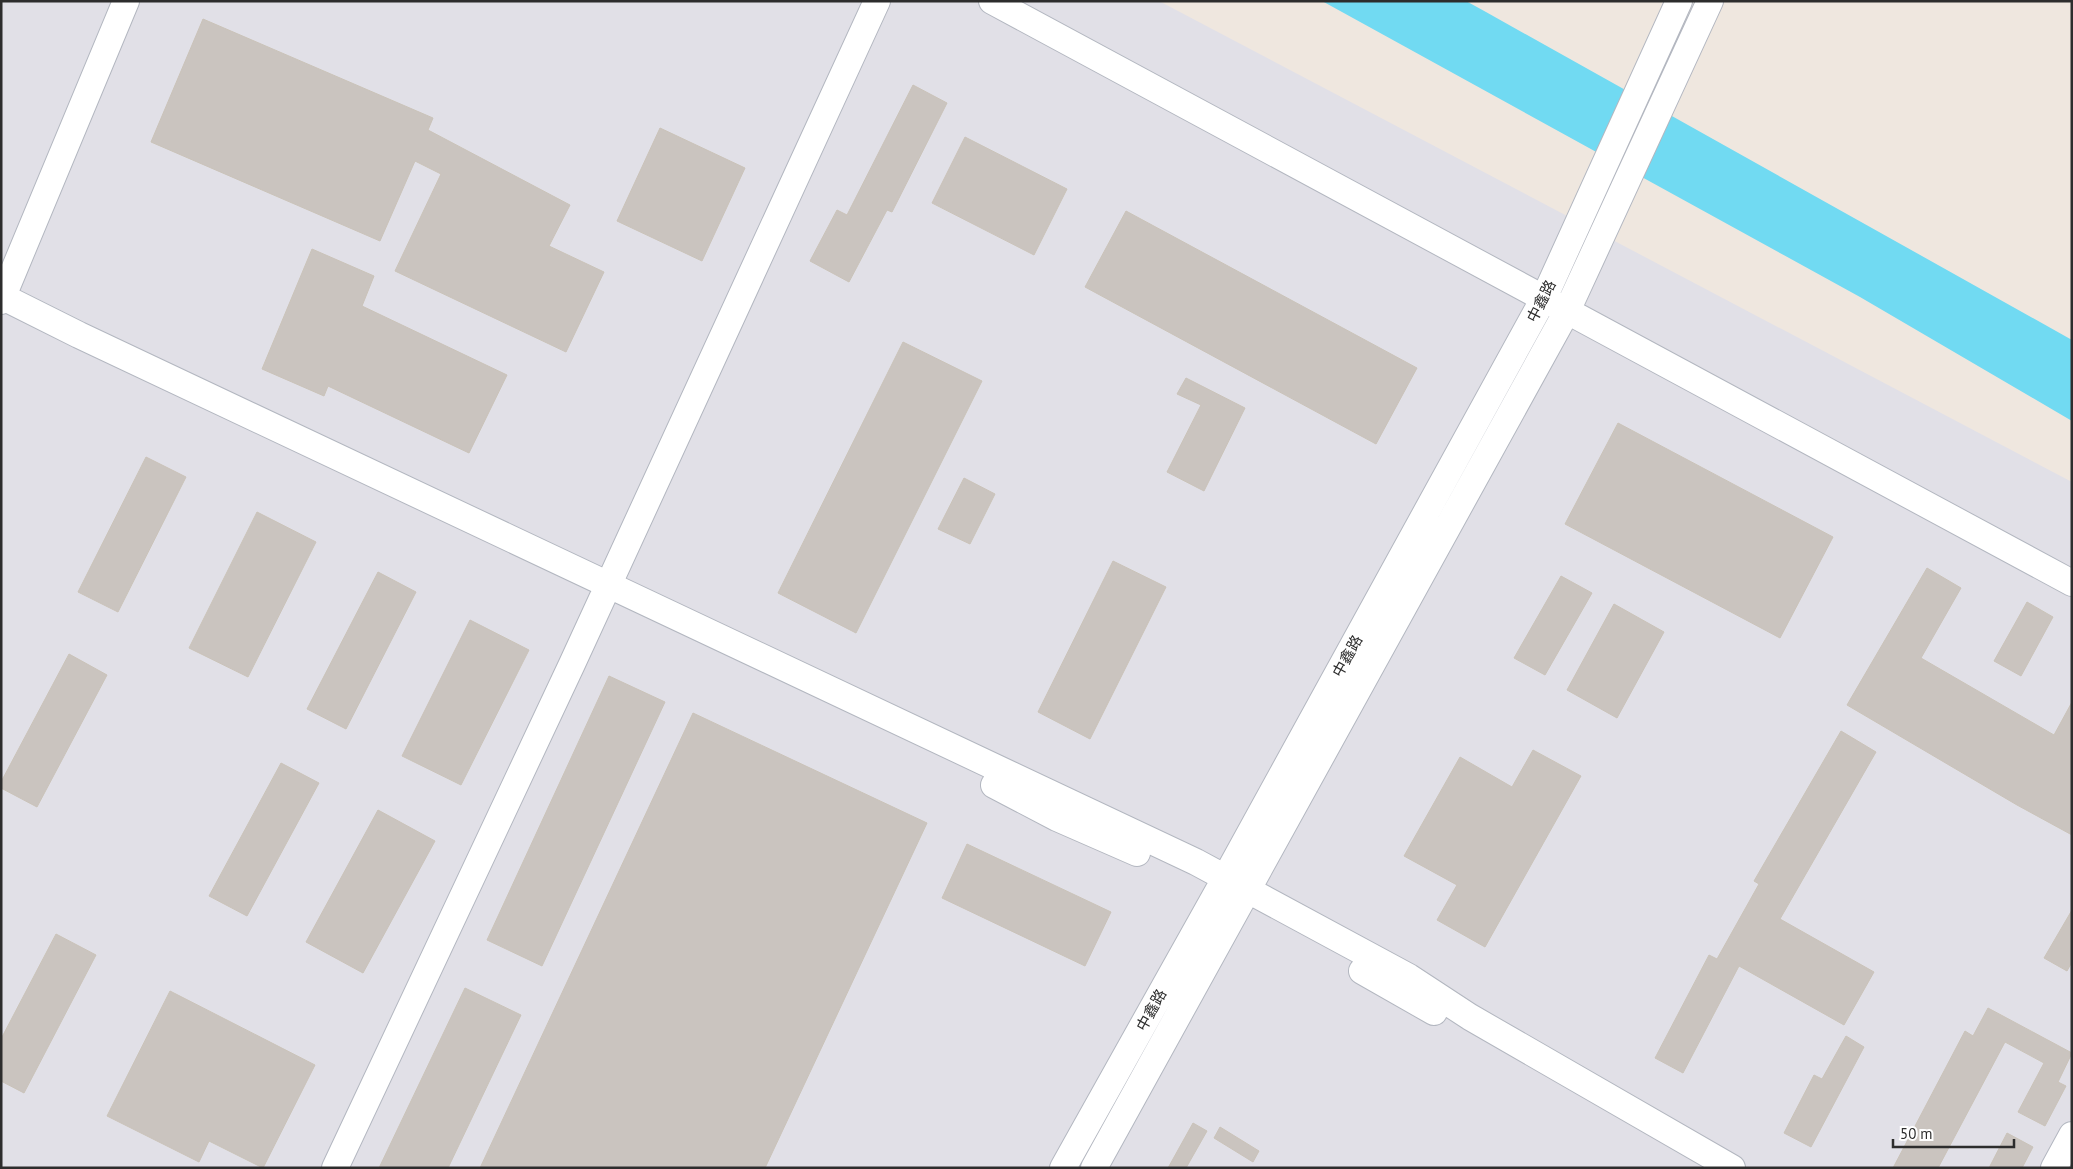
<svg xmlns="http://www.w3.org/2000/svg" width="2073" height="1169" font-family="'PT Sans','Noto Sans SC',sans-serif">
	<rect width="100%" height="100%" fill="#efe7df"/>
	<path fill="#e1e0e7" d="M1 1H1159L2072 482V1168H1Z"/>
	<path fill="#71daf2" d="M1322 1H1466L1486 12 2072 340V421L1860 297Z"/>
	<path fill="#cac4bf" stroke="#cac3b9" d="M203 19 433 118 428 130 570 205 549 246 604 272 566 352 395 271 441 174 415 161 380 241 151 142Z
		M913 85 947 103 892 212 887 210 849 282 810 261 837 210 847 215Z
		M660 128 745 168 702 261 617 221Z
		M965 137 1067 189 1034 255 932 203Z
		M1126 211 1417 368 1376 444 1085 287Z
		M312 249 374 276 362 306 507 375 469 453 328 386 324 396 262 369Z
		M903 342 982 381 856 633 778 593Z
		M1186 378 1245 408 1204 491 1167 472 1201 405 1177 394Z
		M1618 423 1833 537 1780 638 1565 524Z
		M146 457 186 477 118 612 78 592Z
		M964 478 995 494 970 544 938 529Z
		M257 512 316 542 248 677 189 648Z
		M1113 561 1166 587 1090 739 1038 712Z
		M1927 568 1961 588 1921 658 2054 735 2072 702V835L2017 805 1847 705Z
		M378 572 416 592 346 729 307 709Z
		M1561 576 1592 593 1545 675 1514 658Z
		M2027 602 2053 617 2021 676 1994 661Z
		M1614 604 1664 632 1617 718 1567 690Z
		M470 620 529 650 461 785 402 756Z
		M69 654 107 675 37 807 1 788V782Z
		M609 676 665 702 542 966 487 940Z
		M693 713 927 823 765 1168H480Z
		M1841 731 1876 752 1780 919 1874 972 1844 1025 1739 966 1683 1073 1655 1058 1709 955 1717 959 1759 884 1754 881Z
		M1533 750 1581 776 1485 947 1437 920 1457 885 1404 856 1460 757 1512 787Z
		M281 763 319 783 247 916 209 896Z
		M378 810 435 841 363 973 306 942Z
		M967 844 1111 912 1085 966 942 898Z
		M2072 910V962L2067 971 2044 958Z
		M56 934 96 955 24 1093 1 1081V1039Z
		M465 988 521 1015 448 1168H379Z
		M170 991 315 1065 263 1168 209 1141 199 1162 107 1116Z
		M1988 1008 2072 1053 2058 1082 2066 1086 2045 1126 2018 1112 2044 1063 2005 1042 1938 1168H1893L1965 1031 1973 1036Z
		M1846 1036 1864 1047 1811 1147 1784 1133 1814 1075 1822 1079Z
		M1193 1123 1207 1131 1186 1168H1168Z
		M1220 1127 1259 1151 1253 1162 1214 1138Z
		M2007 1133 2033 1147 2022 1168H1989Z"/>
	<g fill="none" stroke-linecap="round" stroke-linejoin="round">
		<defs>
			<path id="secondary" d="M992 1 2072 583
				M1 296 79 335 1196 862 1409 977 1470 1017 1732 1168
				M1 301 126 1
				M994 785 1057 818 1137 853
				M1362 971 1434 1012
				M335 1168 572 664 877 1
				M1063 1168 1218 891 1544 298 1679 1
				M1094 1168 1567 311 1710 1
				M2054 1168 2072 1135"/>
		</defs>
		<use href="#secondary" stroke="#b3b7c0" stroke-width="28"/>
		<use href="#secondary" stroke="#fff" stroke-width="26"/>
	</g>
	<g text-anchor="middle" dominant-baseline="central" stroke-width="4.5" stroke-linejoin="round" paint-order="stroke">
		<g font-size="15" fill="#2d2d2d" stroke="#fff">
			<text transform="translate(1541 301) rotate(-63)">中鑫路</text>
			<text transform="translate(1347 656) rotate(-61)">中鑫路</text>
			<text transform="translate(1151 1010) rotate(-61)">中鑫路</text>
		</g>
	</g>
	<rect width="2073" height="1169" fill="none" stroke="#2d2d2d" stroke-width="5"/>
	<path d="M1893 1139v8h121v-8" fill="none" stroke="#2d2d2d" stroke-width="2.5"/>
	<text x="1900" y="1139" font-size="15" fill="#2d2d2d" stroke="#ffffff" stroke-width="4" paint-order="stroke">50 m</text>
</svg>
